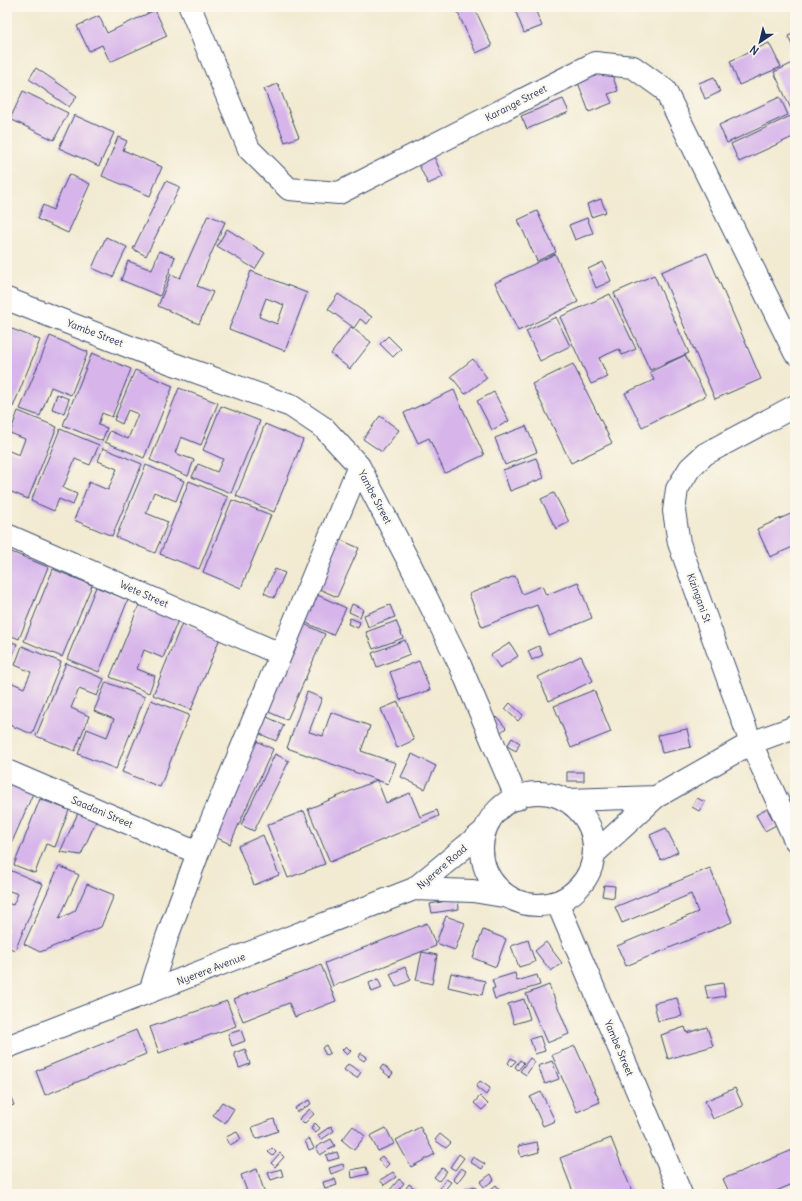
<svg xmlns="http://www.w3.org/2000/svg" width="802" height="1201" font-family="Delius,sans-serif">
	<rect width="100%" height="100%" fill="#fbf7ec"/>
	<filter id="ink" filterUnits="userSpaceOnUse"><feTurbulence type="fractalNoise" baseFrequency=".025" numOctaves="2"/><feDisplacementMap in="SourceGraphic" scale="8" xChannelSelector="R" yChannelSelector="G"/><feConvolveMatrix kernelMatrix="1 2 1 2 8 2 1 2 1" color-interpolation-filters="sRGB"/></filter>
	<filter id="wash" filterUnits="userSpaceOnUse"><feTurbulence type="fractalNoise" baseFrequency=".012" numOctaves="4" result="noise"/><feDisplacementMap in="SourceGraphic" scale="16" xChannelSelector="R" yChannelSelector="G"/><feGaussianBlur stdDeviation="0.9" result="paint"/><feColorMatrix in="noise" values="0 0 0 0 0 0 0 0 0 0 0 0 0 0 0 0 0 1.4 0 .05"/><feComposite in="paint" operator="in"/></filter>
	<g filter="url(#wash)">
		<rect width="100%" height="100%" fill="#f2ead1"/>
		<g id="blocks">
			<path fill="#d7b5eb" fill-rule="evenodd" d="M467 7H474L492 46 476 53 457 11Z
				M514 7H534L542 26 524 33Z
				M155 10 167 36 110 62 102 45 89 51 77 26 99 16 107 33Z
				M795 33V52L788 36Z
				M769 43 781 67 739 85 730 61Z
				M795 62V107L791 109 774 72Z
				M609 67 618 91 608 94 612 103 589 112 577 80Z
				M36 68 77 96 69 107 29 79Z
				M714 77 720 92 705 99 699 83Z
				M278 84 299 137 285 142 264 89Z
				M23 91 68 113 54 140 10 119Z
				M780 97 788 115 727 143 719 125Z
				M563 99 569 112 527 129 521 116Z
				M795 114V136L739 162 731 144Z
				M74 115 114 133 99 166 59 148Z
				M118 137 127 141 123 150 162 167 150 196 102 176Z
				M432 152 443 177 428 184 416 159Z
				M69 174 90 184 68 233 37 219 43 205 53 210Z
				M166 181 180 187 146 256 133 249Z
				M601 199 606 212 591 217 587 204Z
				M537 211 556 252 537 261 518 220Z
				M208 215 225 222 197 286 213 292 199 324 158 306 171 274 180 278Z
				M587 218 593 233 575 240 569 225Z
				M227 229 265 253 255 269 217 246Z
				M106 237 127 247 113 277 92 268Z
				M159 251 175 257 160 296 121 280 128 261 152 270Z
				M707 253 761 379 715 399 661 272Z
				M555 254 578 302 518 331 495 283Z
				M603 262 611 281 596 288 588 269Z
				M251 271 307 293 285 351 229 329ZM266 298 284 305 277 324 259 317Z
				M654 275 689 353 650 370 614 293Z
				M338 294 372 317 367 324 360 319 354 328 328 309Z
				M610 294 636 349 622 355 619 349 599 358 608 377 591 384 560 317Z
				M556 317 570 346 540 361 526 331Z
				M7 327 40 340 13 407 7 404Z
				M351 327 371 342 350 369 331 354Z
				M50 336 88 352 71 395 51 387 40 416 20 409Z
				M388 336 401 349 393 357 380 344Z
				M92 353 131 369 112 417 102 413 98 425 107 428 102 441 63 425Z
				M685 355 706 396 642 427 625 393 654 380 650 372Z
				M473 359 487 378 465 394 451 376Z
				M573 364 612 443 571 463 532 384Z
				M135 370 173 386 144 458 105 442 110 431 128 439 138 414 128 410 122 424 114 420Z
				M179 388 218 403 201 445 181 437 175 453 194 460 188 476 150 460Z
				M454 390 484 455 445 473 429 438 418 443 404 413Z
				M494 392 509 421 492 430 477 401Z
				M57 394 69 399 64 413 52 409Z
				M221 406 260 421 231 493 192 477 198 464 217 472 223 459 203 450Z
				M7 410 12 412 7 424Z
				M18 411 57 427 28 499 7 490V450L19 455 25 439 10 433Z
				M380 416 399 430 382 452 363 439Z
				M265 424 303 440 274 512 236 496Z
				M526 426 537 452 505 465 495 438Z
				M60 429 99 445 90 465 75 459 63 488 77 494 73 505 59 499 54 511 31 501Z
				M103 448 142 464 112 536 74 520 89 482 108 490 117 469 98 461Z
				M536 458 544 478 510 491 503 470Z
				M146 465 184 481 176 501 154 492 146 513 168 522 155 553 116 537Z
				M189 481 228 497 199 569 160 554Z
				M554 493 569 522 556 529 541 499Z
				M232 500 271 515 241 588 203 572Z
				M795 512V546L770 557 757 529Z
				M334 537 359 548 337 597 313 586Z
				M9 551 48 567 19 639 7 634V557Z
				M53 569 92 585 62 657 24 641Z
				M275 569 285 573 274 598 264 593Z
				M515 576 522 594 542 586 546 595 578 582 592 618 549 636 537 605 482 627 469 594Z
				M96 587 128 600 99 672 67 659Z
				M313 593 346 608 333 635 300 620Z
				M352 604 363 609 360 617 349 612Z
				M139 605 178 620 163 658 144 650 137 669 155 676 149 693 110 677Z
				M390 605 395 617 368 627 364 615Z
				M350 618 360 622 358 628 348 624Z
				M396 621 403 638 373 649 366 632Z
				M300 622 325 634 287 720 262 709Z
				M182 623 220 638 191 710 153 695Z
				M7 640 17 644 7 670Z
				M405 640 410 654 377 667 372 653Z
				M510 643 518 656 500 668 491 655Z
				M22 646 61 662 32 734 7 724 8 681 24 688 31 672 15 665Z
				M539 646 543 655 532 660 528 651Z
				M581 656 593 681 549 701 538 677Z
				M419 661 430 690 400 700 390 672Z
				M66 663 104 679 97 696 79 689 71 708 89 716 75 751 36 736Z
				M106 682 145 697 116 769 78 754 87 729 107 737 114 719 94 711Z
				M594 690 611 732 571 748 554 706Z
				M307 692 322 698 309 732 323 736 331 712 370 726 361 751 396 763 388 784 287 748Z
				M151 700 189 715 160 787 122 772Z
				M398 702 414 740 397 748 381 709Z
				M510 703 523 715 518 721 505 709Z
				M265 716 284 725 276 741 258 733Z
				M497 717 506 728 500 733 491 723Z
				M687 729 691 747 662 753 658 735Z
				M250 738 273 749 230 844 207 833Z
				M512 738 520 743 516 751 507 746Z
				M275 754 289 761 254 831 241 825Z
				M412 754 436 766 425 789 401 777Z
				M567 772H584V781H567Z
				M7 779 34 791 7 854Z
				M377 780 386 803 410 793 420 817 437 810 439 816 330 862 308 809Z
				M697 798 705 802 699 811 692 807Z
				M40 799 69 810 55 847 46 844 35 873 14 865Z
				M767 809 776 825 765 831 756 815Z
				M304 811 325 864 288 878 267 825Z
				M78 813 96 821 81 855 60 852Z
				M666 828 678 852 661 860 650 835Z
				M263 835 279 875 254 885 238 846Z
				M59 866 79 875 59 919 75 911 87 884 114 895 101 927 40 952 24 944Z
				M710 868 732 922 626 966 617 946 698 912 691 894 622 923 615 907Z
				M7 869 43 884 15 950 7 947V903L13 905 18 894 7 890Z
				M604 885 615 886 614 898 602 896Z
				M458 899 459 909 432 913 430 904Z
				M446 916 465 923 455 950 436 943Z
				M427 923 436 946 333 986 325 963Z
				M483 930 506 939 496 967 473 958Z
				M528 940 535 962 519 967 511 946Z
				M546 942 562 963 551 971 535 951Z
				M422 952 437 955 432 984 416 980Z
				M321 965 336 1001 295 1017 289 1003 243 1021 234 999Z
				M405 967 411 980 396 987 390 974Z
				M451 973 485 981 482 995 448 987Z
				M515 973 517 981 537 975 540 985 495 999 492 989 495 988 492 980Z
				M378 979 382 988 372 992 369 983Z
				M723 983 725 996 708 999 705 986Z
				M549 985 569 1034 547 1043 526 994Z
				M677 998 682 1016 658 1021 654 1003Z
				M524 999 530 1019 514 1024 508 1004Z
				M227 1001 236 1026 159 1053 150 1027Z
				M685 1027 687 1033 707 1027 713 1046 668 1059 661 1035Z
				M136 1030 146 1054 45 1095 36 1071Z
				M241 1030 245 1041 232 1046 228 1034Z
				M540 1036 545 1051 535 1054 530 1039Z
				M326 1045 330 1053 326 1055 322 1048Z
				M346 1046 351 1051 347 1055 342 1050Z
				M575 1046 600 1102 577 1112 552 1055Z
				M245 1049 250 1064 239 1068 234 1053Z
				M361 1053 367 1057 364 1061 358 1057Z
				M511 1058 516 1061 511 1066 508 1063Z
				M530 1058 535 1062 526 1075 520 1071Z
				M520 1060 524 1063 518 1070 515 1067Z
				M552 1061 559 1079 545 1084 538 1066Z
				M348 1064 361 1072 357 1078 344 1070Z
				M383 1065 393 1073 390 1077 380 1069Z
				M480 1081 490 1088 486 1095 476 1087Z
				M7 1088 14 1105 7 1107Z
				M735 1088 743 1106 713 1119 705 1101Z
				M541 1092 555 1121 543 1126 530 1097Z
				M480 1096 488 1104 482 1110 474 1103Z
				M309 1100 311 1104 297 1112 295 1108Z
				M222 1102 234 1109 225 1123 213 1115Z
				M310 1109 314 1114 304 1124 299 1119Z
				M274 1119 278 1131 256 1139 252 1127Z
				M315 1123 320 1128 316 1133 311 1129Z
				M331 1126 334 1131 321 1140 318 1135Z
				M353 1126 365 1136 354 1150 342 1140Z
				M420 1127 435 1154 411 1167 396 1140Z
				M386 1128 394 1144 378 1151 370 1136Z
				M237 1132 241 1139 230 1145 226 1137Z
				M440 1134 451 1143 446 1148 435 1140Z
				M309 1138 314 1148 309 1150 305 1141Z
				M611 1138 633 1194H574L560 1158Z
				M331 1139 335 1146 320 1155 316 1147Z
				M537 1142 539 1152 521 1157 518 1146Z
				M272 1148 276 1152 273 1156 268 1152Z
				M795 1149V1183L769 1194H730L723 1179Z
				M337 1152 339 1158 328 1161 326 1155Z
				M280 1153 284 1157 275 1167 271 1163Z
				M459 1154 464 1158 455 1170 450 1167Z
				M382 1156 389 1164 385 1168 378 1159Z
				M473 1157 485 1164 482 1169 470 1162Z
				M343 1164 344 1169 331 1174 329 1168Z
				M366 1167 368 1174 352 1178 351 1170Z
				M442 1168 447 1171 439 1181 434 1177Z
				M461 1168 466 1171 457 1183 453 1179Z
				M257 1169 265 1194H248L241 1175Z
				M281 1169 283 1176 271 1180 268 1173Z
				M393 1172 396 1177 384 1185 380 1180Z
				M491 1174 494 1180 484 1187 480 1182Z
				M335 1179 337 1185 325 1189 323 1182Z
				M399 1179 404 1183 395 1194 390 1190Z
				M446 1179 451 1182 444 1191 440 1188Z
				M409 1184 417 1190 414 1194H402Z
				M496 1185 500 1190 494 1194H485Z
				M475 1186 477 1192 466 1194 465 1189Z
				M329 1191 330 1194H317V1193Z"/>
		</g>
	</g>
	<g filter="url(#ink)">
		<use href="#blocks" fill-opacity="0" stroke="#3b4b6f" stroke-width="1"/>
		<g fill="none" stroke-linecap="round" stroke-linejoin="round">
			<defs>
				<path id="street" d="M190 7 249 149 289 189 339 193 595 63 633 67 665 90 795 353
					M7 299 171 363 291 406 324 428 359 466 410 564 460 665 517 799
					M7 535 280 654
					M751 743 795 840
					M7 771 198 853
					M482 849a56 56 0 1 1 112 0a56 56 0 1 1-112 0Z
					M557 902 681 1194
					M150 992 167 937 198 853 359 466"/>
				<path id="secondary" d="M751 743 679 543 674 511 677 489 690 468 705 454 795 406
					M569 800 656 797
					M595 853 656 797 751 743 795 727
					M414 889 473 891 509 897
					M7 1047 414 889 484 831"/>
			</defs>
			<use href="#street" stroke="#3b4b6f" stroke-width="24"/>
			<use href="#secondary" stroke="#3b4b6f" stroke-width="24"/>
			<use href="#street" stroke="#fff" stroke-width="22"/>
			<use href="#secondary" stroke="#fff" stroke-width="22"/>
		</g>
	</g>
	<g text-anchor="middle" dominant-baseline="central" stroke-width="4" stroke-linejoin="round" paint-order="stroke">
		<g font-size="10" fill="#1b2f5e" stroke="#fbf7ec">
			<text transform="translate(516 103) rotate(-27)">Karange Street</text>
			<text transform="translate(95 333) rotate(21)">Yambe Street</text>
			<text transform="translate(375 497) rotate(62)">Yambe Street</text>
			<text transform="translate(144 594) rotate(24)">Wete Street</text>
			<text transform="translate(699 598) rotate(70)">Kizingani St</text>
			<text transform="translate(102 812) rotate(23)">Saadani Street</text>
			<text transform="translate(442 867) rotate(-41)">Nyerere Road</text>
			<text transform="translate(211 969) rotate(-21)">Nyerere Avenue</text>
			<text transform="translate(619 1048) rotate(67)">Yambe Street</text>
		</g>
	</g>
	<rect width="802" height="1201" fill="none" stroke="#fbf7ec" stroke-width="24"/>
	<g transform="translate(760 42) rotate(215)" stroke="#fbf7ec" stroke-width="3" paint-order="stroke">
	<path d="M0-3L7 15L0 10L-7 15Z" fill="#1b2f5e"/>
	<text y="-6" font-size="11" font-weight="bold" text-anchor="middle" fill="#1b2f5e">N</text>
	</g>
</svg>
